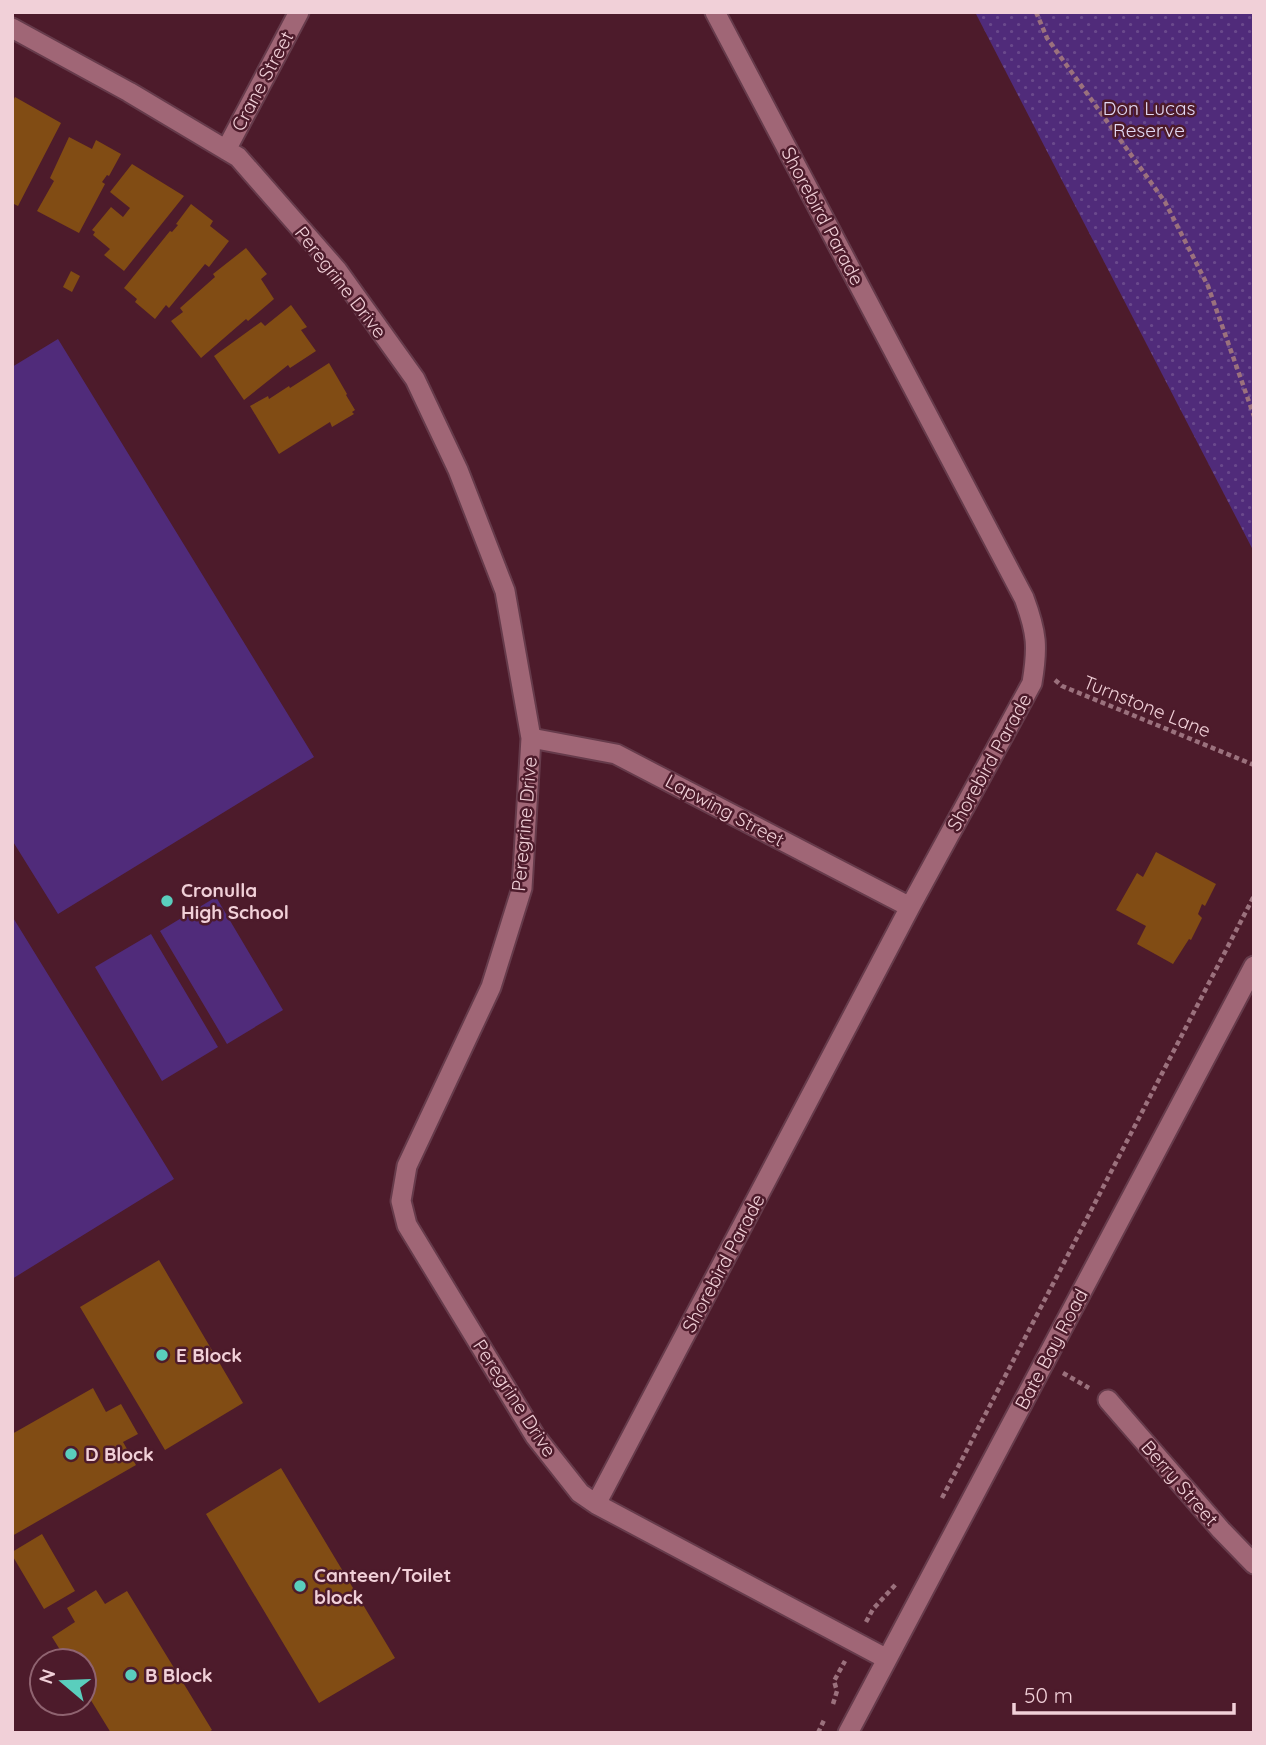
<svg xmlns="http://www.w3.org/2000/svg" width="1266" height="1745" font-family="Quicksand,sans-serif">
	<defs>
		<pattern id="park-dots" width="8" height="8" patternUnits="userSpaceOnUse" patternTransform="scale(1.75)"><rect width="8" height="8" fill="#502b7a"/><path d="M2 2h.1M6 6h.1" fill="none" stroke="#6a498c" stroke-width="1.8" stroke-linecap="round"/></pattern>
	</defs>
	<rect width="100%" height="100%" fill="#4d1b2b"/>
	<path fill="url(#park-dots)" d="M975 12H1254V552Z"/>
	<path fill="#502b7a" d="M58 339 314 757 58 914 12 840V367Z
		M216 897 283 1010 227 1044 160 931Z
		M12 916 174 1179 12 1279Z
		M151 934 218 1047 162 1081 95 967Z"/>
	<path fill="#814c14" d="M15 97 61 123 18 206 12 203V103Z
		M69 137 92 149 96 140 121 154 109 176 107 175 102 182 105 184 79 233 37 211 54 181 50 178Z
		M132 164 184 196 124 271 104 255 110 249 93 235 95 232 92 230 111 207 123 217 130 208 110 192Z
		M191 204 213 221 210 226 229 241 209 267 205 264 169 308 166 305 155 319 135 302 137 299 124 288 170 231 172 232 178 225 176 224Z
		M246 248 267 274 261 279 274 299 248 321 246 319 201 358 171 321 183 312 180 308 215 277 213 274Z
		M71 271 80 276 72 292 63 287Z
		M291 305 307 327 301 330 316 351 290 368 288 365 244 400 214 356 261 322 265 326Z
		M329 363 347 394 346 395 355 410 352 412 354 414 332 427 330 422 279 454 250 406 268 396 269 399 289 386 290 388Z
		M1156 852 1216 884 1205 906 1202 904 1198 914 1202 918 1191 940 1189 939 1173 964 1137 944 1146 926 1116 910 1137 873 1143 877Z
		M159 1260 243 1403 165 1450 80 1307Z
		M93 1388 106 1412 121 1404 138 1434 123 1442 136 1465 12 1536V1434Z
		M281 1468 395 1658 319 1703 206 1514Z
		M42 1534 75 1591 44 1609 12 1555V1552Z
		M96 1590 105 1604 127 1591 212 1730 207 1733H111L84 1689V1661H67L52 1637 75 1622 67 1608Z"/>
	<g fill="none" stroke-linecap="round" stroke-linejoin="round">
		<defs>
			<path id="minor" d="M12 28 129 92 238 157 337 270 415 379 458 470 505 591 531 738 522 888 491 987 407 1166 401 1201 407 1225 535 1436 580 1493 596 1504 887 1659
				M226 150 299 12
				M531 738 616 754 910 907
				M1108 1400 1221 1530 1254 1564
				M596 1504 910 907 1032 683C1038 647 1037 633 1024 598L715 12
				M848 1733 1254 966"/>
		</defs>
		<use href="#minor" stroke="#663b4b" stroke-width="23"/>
		<path stroke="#9b717d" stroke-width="4.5" stroke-dasharray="5 3.5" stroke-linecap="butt" d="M1036 12 1047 38 1165 202 1208 286 1254 416
			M1055 680 1062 686 1254 765
			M1063 1373 1089 1388
			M942 1498 1254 896
			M866 1622 873 1609 897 1583
			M833 1704 837 1691 834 1681 845 1661
			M818 1733 825 1718"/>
		<use href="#minor" stroke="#a06676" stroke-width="19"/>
	</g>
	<g fill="#5acebd" stroke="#4d1b2b" stroke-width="2.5">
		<circle cx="167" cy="901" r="7"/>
		<circle cx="162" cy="1355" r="7"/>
		<circle cx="71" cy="1454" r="7"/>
		<circle cx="300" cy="1586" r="7"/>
		<circle cx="131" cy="1675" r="7"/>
	</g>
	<g text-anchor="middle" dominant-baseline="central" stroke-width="5" stroke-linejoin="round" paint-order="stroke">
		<g font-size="19" fill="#f1d0d8" stroke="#4d1b2b">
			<text transform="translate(262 81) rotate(-62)">Crane Street</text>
			<text transform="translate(823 216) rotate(62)">Shorebird Parade</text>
			<text transform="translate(341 282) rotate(52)">Peregrine Drive</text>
			<text transform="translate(1147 706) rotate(22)">Turnstone Lane</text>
			<text transform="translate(989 762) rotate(-61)">Shorebird Parade</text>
			<text transform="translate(725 810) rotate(28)">Lapwing Street</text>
			<text transform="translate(524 824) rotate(-85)">Peregrine Drive</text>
			<text transform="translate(723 1263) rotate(-62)">Shorebird Parade</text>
			<text transform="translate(1051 1349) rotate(-62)">Bate Bay Road</text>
			<text transform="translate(515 1398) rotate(57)">Peregrine Drive</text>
			<text transform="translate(1180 1483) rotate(49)">Berry Street</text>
		</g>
		<g font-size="19" fill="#e2d8f3" stroke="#4d1b2b">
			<text x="1149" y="108">Don Lucas<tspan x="1149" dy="22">Reserve</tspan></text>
		</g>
		<g font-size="19" font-weight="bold" fill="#f1d0d8" stroke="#4d1b2b" text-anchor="start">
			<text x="181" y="890">Cronulla<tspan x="181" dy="22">High School</tspan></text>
			<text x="176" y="1355">E Block</text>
			<text x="85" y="1454">D Block</text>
			<text x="314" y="1575">Canteen/Toilet<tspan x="314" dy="22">block</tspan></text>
			<text x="145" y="1675">B Block</text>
		</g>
	</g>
	<rect width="1266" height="1745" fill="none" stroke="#f1d0d8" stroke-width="28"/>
	<g transform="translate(63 1682) rotate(289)"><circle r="33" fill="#4d1b2b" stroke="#8f6370" stroke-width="2"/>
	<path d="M0-5L12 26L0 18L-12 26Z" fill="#5acebd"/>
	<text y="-10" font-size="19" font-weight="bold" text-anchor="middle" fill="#f1d0d8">N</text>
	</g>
	<path d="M1014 1703v10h220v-10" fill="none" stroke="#f1d0d8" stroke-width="3.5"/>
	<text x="1024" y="1703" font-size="21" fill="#f1d0d8" stroke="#4d1b2b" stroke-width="5" paint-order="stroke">50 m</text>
</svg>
